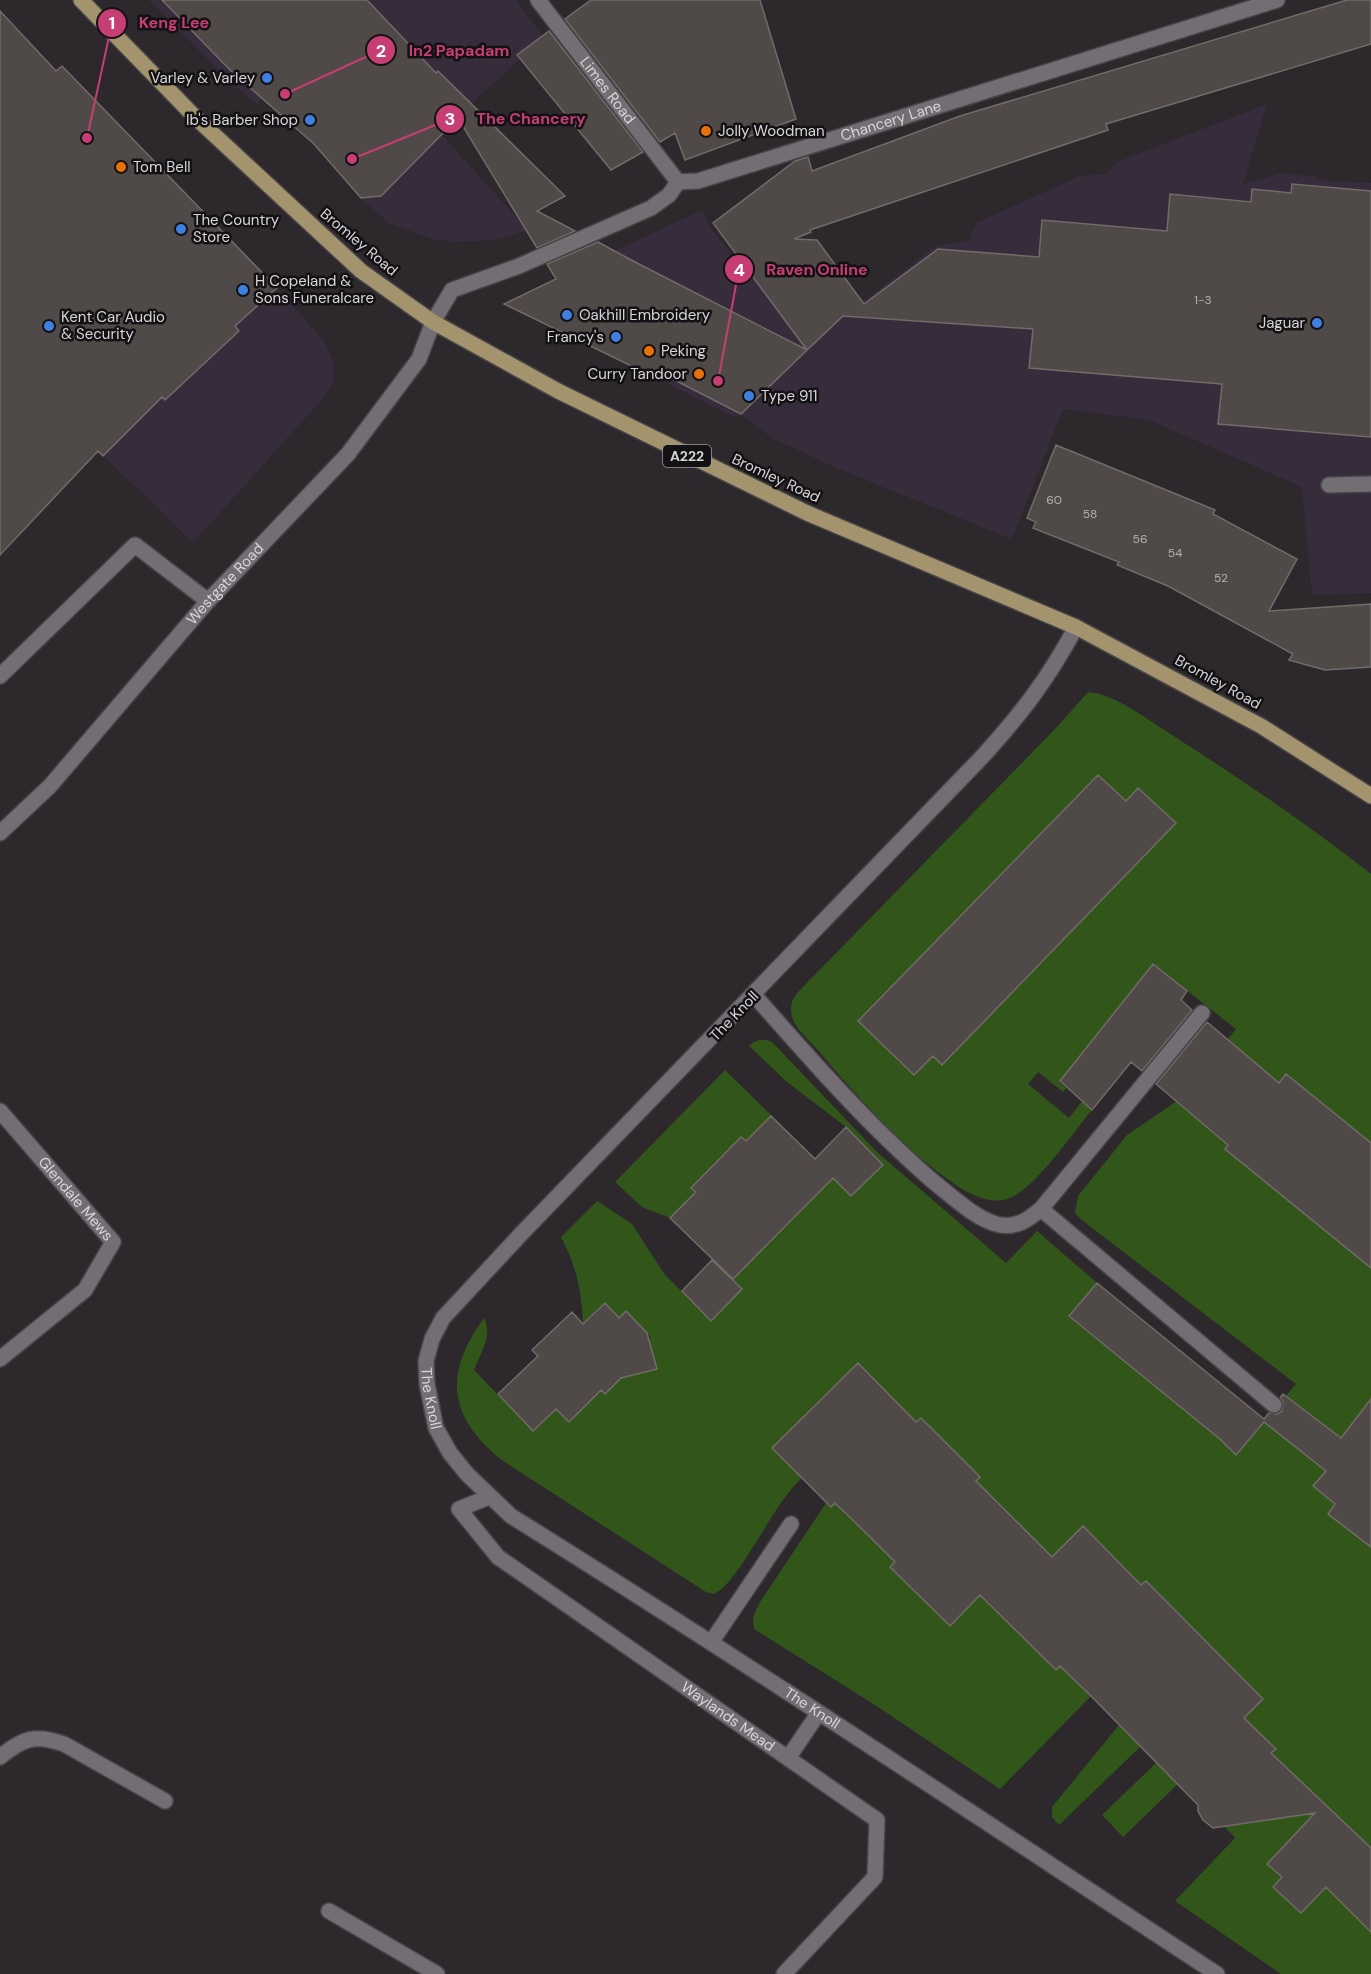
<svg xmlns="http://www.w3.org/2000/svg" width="1371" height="1974" font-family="'DM Sans',sans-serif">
	<rect width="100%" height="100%" fill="#2c282c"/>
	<path fill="#372c3b" d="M149 0H516L544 38 480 95 442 135 528 230 496 240 452 242 432 239 389 223 361 198 314 144 262 98 257 104 230 82Z
		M0 11 57 70 62 66 244 252 325 342 334 363 333 382 326 395 193 543 39 393 0 407Z
		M1267 104 1243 184 1282 173 1318 177 1319 180 1371 183V593L1312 595 1302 487 1149 420 1063 409 1012 539 841 470 772 438 741 414 736 418 592 346 522 299 526 293 702 210 712 229 743 272 776 296 843 316 936 246 969 241 976 223 1080 176 1106 174 1117 162Z"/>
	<path fill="#32561a" d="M1088 692C1115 694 1145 718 1169 733 1238 777 1306 823 1371 874V1974H1281L1175 1901 1235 1838C1232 1834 1228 1830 1224 1827 1210 1820 1198 1827 1198 1803L1178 1784 1123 1837 1102 1815 1156 1763 1141 1746 1059 1825 1052 1817V1807L1119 1725 1091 1696 1000 1789 875 1705 754 1629 753 1617 760 1602 826 1503 802 1478C773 1503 739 1583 714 1594L706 1592 503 1461C448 1417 443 1374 484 1318 493 1335 481 1352 474 1370L533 1431 556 1409 569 1422 601 1390 605 1394 628 1371 637 1374 651 1366 646 1343 651 1338 626 1312 619 1318 604 1303 583 1324C582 1292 576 1265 561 1237L597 1201 632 1224 665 1275 711 1320 742 1289 670 1218 642 1207 615 1182 725 1070 815 1158 846 1127 787 1082 749 1046C757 1039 762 1038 772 1042L877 1152 1006 1263 1037 1231 1097 1283 1069 1317 1238 1453 1296 1384 1083 1221 1075 1213 1078 1196 1127 1135 1177 1101 1236 1029 1153 964 1059 1082 1066 1088 1063 1092 1038 1072 1028 1084 1069 1118 1082 1101 1092 1110C1073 1132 1031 1196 1003 1200 988 1203 969 1194 956 1185 905 1151 856 1095 816 1048 809 1040 797 1030 793 1020 789 1008 791 1000 799 991L1057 727Z"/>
	<path fill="#4f4947" stroke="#726b69" stroke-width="1.5" d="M162 0H367L436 73 438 71 565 196 537 211 575 231 537 248 458 118 381 196 361 198 314 144 231 71Z
		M591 0H760L796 119 685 160 675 133 660 142 565 19Z
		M1347 0H1371V44L1106 124 1108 130 810 230 811 232 794 239 817 240 864 304 938 249 1039 257 1042 220 1167 231 1170 194 1251 202 1252 189 1291 193 1292 184 1371 191V437L1218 424 1222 384 1029 368 1033 329 843 316 807 350 713 223 795 161 808 157 812 171 960 116Z
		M0 11 56 71 62 66 277 288 235 326 239 331 165 400 162 397 103 456 98 451 0 555Z
		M549 31 643 152 611 170 517 55Z
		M598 242 635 262 807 350 741 414 657 371 654 377 504 304 556 279 547 264Z
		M1056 445 1215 510 1213 514 1297 559 1269 611 1371 604V667L1325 670 1289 660 1293 654 1168 586 1117 565 1119 562 1033 528 1036 522 1027 518Z
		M1098 775 1126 801 1138 788 1176 823 942 1065 933 1056 914 1075 858 1021Z
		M1153 964 1187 991 1181 1000 1192 1010 1142 1071 1131 1062 1092 1110 1060 1081Z
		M1207 1022 1279 1083 1286 1074 1371 1143V1268L1225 1149 1228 1145 1156 1084Z
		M771 1116 815 1159 846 1127 883 1165 851 1196 833 1178 733 1279 670 1218 696 1192 691 1188 741 1137 746 1141Z
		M712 1260 742 1289 711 1321 682 1291Z
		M1097 1283 1264 1419 1269 1413 1277 1414 1282 1411 1283 1402 1280 1398 1283 1394 1341 1438 1371 1399V1547L1328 1514 1335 1504 1313 1486 1326 1471 1264 1422 1236 1455 1221 1440 1069 1316Z
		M605 1303 619 1318 626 1311 647 1333 657 1369 621 1378 605 1394 601 1390 569 1422 556 1409 533 1431 498 1394 538 1356 532 1350 572 1312 583 1324Z
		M858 1363 916 1422 921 1418 980 1477 976 1481 1052 1557 1083 1526 1141 1585 1146 1581 1263 1699 1244 1718 1276 1749 1271 1753 1371 1848V1932L1326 1887 1301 1913 1273 1887 1282 1877 1267 1864 1315 1813 1213 1828 1203 1820 1198 1811V1805L1090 1695 1060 1666 1056 1670 980 1595 950 1626 890 1567 895 1562 865 1532 835 1503 831 1507 772 1448Z"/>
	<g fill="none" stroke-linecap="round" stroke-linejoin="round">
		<defs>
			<g id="minor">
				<path id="s1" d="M538 0 678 182"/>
				<path id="s2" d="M678 182 698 181 1277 0"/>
				<path d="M1329 485 1371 484"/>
				<path id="s3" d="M1076 627C1048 679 1022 713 982 757L522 1233 443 1318 432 1339 426 1361 427 1384 436 1428 450 1453 467 1474 511 1516C749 1664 982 1820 1217 1974"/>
				<path d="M0 676 135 545 208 601"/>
				<path id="s4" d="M0 833 50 786 208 601 348 454 419 359 433 322 452 290 519 266 651 208 669 195 678 182"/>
				<path d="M754 995C812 1061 869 1126 935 1183 954 1198 977 1220 1000 1225 1017 1228 1029 1219 1041 1209L1202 1013"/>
				<path id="s5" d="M0 1111 113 1242 85 1290 0 1359"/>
				<path d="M1041 1209 1274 1405"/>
				<path id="s6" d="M489 1497 459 1509 498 1557 877 1820 875 1877 784 1974"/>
				<path d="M712 1641 791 1524"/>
				<path d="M0 1757C23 1738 35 1734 64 1744L165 1801"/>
				<path d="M788 1758 818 1714"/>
				<path d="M329 1911 437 1974"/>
			</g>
			<path id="major" d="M81 0 196 118 361 271 433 322 558 391 807 513 1076 627 1261 726 1371 796"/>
		</defs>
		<use href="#minor" stroke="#474448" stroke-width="18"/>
		<use href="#major" stroke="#474448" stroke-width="18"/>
		<use href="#minor" stroke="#726e73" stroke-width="15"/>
		<use href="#major" stroke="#a4946e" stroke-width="15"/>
	</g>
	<g fill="#3f7fe0" stroke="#131113" stroke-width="2">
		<circle cx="267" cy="78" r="6"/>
		<circle cx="310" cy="120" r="6"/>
		<circle cx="181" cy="229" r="6"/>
		<circle cx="243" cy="290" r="6"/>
		<circle cx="567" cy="315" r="6"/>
		<circle cx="1317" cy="323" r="6"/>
		<circle cx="49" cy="326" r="6"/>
		<circle cx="616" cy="337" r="6"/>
		<circle cx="749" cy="396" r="6"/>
	</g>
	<g fill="#e8710a" stroke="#131113" stroke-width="2">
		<circle cx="706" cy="131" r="6"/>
		<circle cx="121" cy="167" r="6"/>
		<circle cx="649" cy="351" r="6"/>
		<circle cx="699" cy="374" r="6"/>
	</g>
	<g text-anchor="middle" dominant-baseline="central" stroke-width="5" stroke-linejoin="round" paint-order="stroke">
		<g font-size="12" fill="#b6b2b4">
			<text x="1203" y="300">1-3</text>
			<text x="1054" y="500">60</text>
			<text x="1090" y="514">58</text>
			<text x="1140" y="539">56</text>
			<text x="1175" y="553">54</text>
			<text x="1221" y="578">52</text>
		</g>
		<rect fill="#131113" stroke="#9d9a9d" stroke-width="1.5" x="663" y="445" width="48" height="22" rx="4.5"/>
		<g font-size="14" font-weight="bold" fill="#d8d5d8">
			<text x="687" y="456">A222</text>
		</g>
		<g font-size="15" fill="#d8d5d8" stroke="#131113" text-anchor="start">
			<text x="255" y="78" text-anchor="end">Varley &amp; Varley</text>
			<text x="298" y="120" text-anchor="end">Ib's Barber Shop</text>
			<text x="718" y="131">Jolly Woodman</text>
			<text x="133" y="167">Tom Bell</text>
			<text x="193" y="220">The Country<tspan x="193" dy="17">Store</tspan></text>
			<text x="255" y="281">H Copeland &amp;<tspan x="255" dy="17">Sons Funeralcare</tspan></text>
			<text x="579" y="315">Oakhill Embroidery</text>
			<text x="61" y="317">Kent Car Audio<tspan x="61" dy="17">&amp; Security</tspan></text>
			<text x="1305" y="323" text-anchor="end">Jaguar</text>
			<text x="604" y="337" text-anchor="end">Francy's</text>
			<text x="661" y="351">Peking</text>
			<text x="687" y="374" text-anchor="end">Curry Tandoor</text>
			<text x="761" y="396">Type 911</text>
		</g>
		<g font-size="15" fill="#d8d5d8" stroke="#131113">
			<text stroke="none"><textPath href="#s1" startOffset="114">Limes Road</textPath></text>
			<text stroke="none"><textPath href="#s2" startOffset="222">Chancery Lane</textPath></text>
			<text transform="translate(359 242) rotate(40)">Bromley Road</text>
			<text transform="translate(776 478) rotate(25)">Bromley Road</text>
			<text stroke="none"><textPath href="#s4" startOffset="336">Westgate Road</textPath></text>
			<text transform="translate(1218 682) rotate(29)">Bromley Road</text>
			<text transform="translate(734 1016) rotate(-46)">The Knoll</text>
			<text stroke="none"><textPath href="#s5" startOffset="116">Glendale Mews</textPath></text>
			<text stroke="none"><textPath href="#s3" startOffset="1023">The Knoll</textPath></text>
			<text stroke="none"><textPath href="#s3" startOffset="1527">The Knoll</textPath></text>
			<text stroke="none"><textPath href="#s6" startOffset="374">Waylands Mead</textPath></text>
		</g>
	</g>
	<path fill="none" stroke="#c63e74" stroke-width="2" d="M87 138L112 23M285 94L381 50M352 159L450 119M718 381L739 269"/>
	<g fill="#c63e74" stroke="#131113" stroke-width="2">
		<circle cx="87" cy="138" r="6"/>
		<circle cx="285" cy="94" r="6"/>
		<circle cx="352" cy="159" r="6"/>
		<circle cx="718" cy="381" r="6"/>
		<circle cx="112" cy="23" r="15"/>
		<circle cx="381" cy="50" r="15"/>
		<circle cx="450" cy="119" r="15"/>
		<circle cx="739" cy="269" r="15"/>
	</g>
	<g font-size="18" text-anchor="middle" font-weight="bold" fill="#fff">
		<text x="112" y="29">1</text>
		<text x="381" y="57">2</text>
		<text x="450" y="125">3</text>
		<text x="739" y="276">4</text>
	</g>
	<g font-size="16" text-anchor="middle" font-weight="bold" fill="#c63e74" stroke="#131113" stroke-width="5" stroke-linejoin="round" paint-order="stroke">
		<text x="174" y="28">Keng Lee</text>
		<text x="459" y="56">In2 Papadam</text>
		<text x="531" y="124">The Chancery</text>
		<text x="817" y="275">Raven Online</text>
	</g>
</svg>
